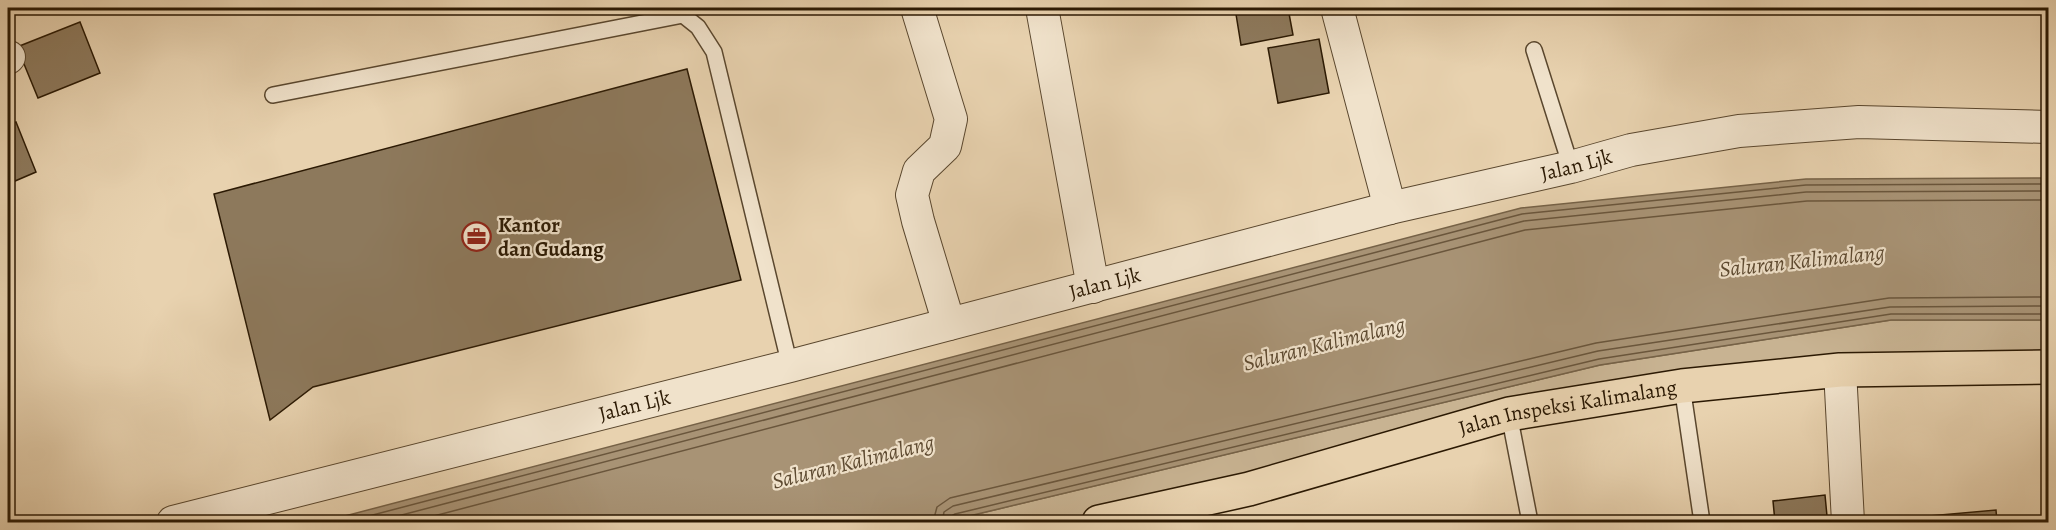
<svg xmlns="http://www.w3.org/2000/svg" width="2056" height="530" font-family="Alegreya,serif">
	<rect width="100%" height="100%" fill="#e8d2af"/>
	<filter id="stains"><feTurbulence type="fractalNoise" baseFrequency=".00333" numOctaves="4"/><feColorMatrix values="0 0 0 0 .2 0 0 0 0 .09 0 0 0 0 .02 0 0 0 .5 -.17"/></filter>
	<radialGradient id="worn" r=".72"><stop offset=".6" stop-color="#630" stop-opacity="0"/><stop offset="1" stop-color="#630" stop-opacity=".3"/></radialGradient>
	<path fill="#c8b392" stroke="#7a664a" stroke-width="1.5" d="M1891 320H2048V367L1682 386 1105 522H944L1600 365Z"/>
	<path fill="#a89375" stroke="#766247" stroke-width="1.5" d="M2048 178V320H1891L1600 365 944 522H322L1521 208 1806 179Z"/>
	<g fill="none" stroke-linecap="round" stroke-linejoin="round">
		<path stroke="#6a563c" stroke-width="1.5" d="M346 522 1522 214 1806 185 2048 184
			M375 522 1524 221 1806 192 2048 191
			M411 522 1525 230 1807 201 2048 200
			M933 522 937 507 950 498 1596 343 1889 298 2048 297
			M942 522 944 512 953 506 1598 351 1890 307 2048 306
			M949 522 950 517 955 514 1599 359 1891 314H2048"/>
	</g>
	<path fill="#8d795c" stroke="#2b1903" stroke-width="1.5" d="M1235 8H1288L1293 35 1241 45Z
		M80 22 100 73 38 98 17 47Z
		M1319 39 1329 93 1278 103 1268 48Z
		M687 69 741 280 313 387 270 420 214 194Z
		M16 122 36 172 8 184V125Z
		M1825 495 1827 516 1775 522 1773 501Z
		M1996 510 1997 522H1861Z"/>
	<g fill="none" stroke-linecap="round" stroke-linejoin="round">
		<defs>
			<path id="lane" d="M1534 50 1571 167
				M273 95 683 15 698 27 714 52 790 366
				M1682 386 1702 522
				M1509 414 1530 522"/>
			<g id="street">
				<path d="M917 8 951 119 945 146 919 171 912 195 918 221 949 324"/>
				<path d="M1042 8 1093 287"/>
				<path d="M1337 8 1390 208"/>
				<path d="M8 58 9 57"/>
				<path d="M1840 370 1848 522"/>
				<path id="s1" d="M173 522 790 366 1390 208 1571 167 1631 150 1739 131 1859 122 2048 127"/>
			</g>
			<g id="primary">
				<path id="s2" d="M1099 522 1249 489 1509 414 1682 386 1840 370 2048 367"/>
			</g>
		</defs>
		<use href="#lane" stroke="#5a472e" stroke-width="18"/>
		<use href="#street" stroke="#5a472e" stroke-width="34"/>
		<use href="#primary" stroke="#2b1903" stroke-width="36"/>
		<use href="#lane" stroke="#f0e2cb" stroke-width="15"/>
		<use href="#street" stroke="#f0e2cb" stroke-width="32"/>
		<use href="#primary" stroke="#e8d2af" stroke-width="33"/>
	</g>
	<defs>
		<symbol id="office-ring" viewBox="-11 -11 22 22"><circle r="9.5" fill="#f0e2cb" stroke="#8f2418" stroke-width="1.5"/><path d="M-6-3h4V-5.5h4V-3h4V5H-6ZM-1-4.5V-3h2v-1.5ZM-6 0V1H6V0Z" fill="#8f2418"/></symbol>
	</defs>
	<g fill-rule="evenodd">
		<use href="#office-ring" x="460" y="220" width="33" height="33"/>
	</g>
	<g text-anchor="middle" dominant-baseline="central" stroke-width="4.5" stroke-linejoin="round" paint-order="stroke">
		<g font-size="21" fill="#2b1903" stroke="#f0e2cb">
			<text stroke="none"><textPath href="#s1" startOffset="1448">Jalan Ljk</textPath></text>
			<text stroke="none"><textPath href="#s1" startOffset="962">Jalan Ljk</textPath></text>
			<text stroke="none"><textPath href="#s1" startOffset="476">Jalan Ljk</textPath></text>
			<text stroke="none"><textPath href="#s2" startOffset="483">Jalan Inspeksi Kalimalang</textPath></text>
		</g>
		<g font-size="21" font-weight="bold" fill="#2b1903" stroke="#f0e2cb" text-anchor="start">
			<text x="498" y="225">Kantor<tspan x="498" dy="24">dan Gudang</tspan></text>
		</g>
		<g font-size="22" font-style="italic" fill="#5d4a31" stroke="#f0e2cb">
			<text transform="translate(1802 261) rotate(-6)">Saluran Kalimalang</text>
			<text transform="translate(1324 344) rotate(-14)">Saluran Kalimalang</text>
			<text transform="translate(853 462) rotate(-14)">Saluran Kalimalang</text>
		</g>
	</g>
	<rect width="2056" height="530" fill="none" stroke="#e8d2af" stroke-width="30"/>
	<rect x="9" y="9" width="2038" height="512" fill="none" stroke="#2b1903" stroke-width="3"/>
	<rect x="15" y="15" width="2026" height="500" fill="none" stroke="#2b1903" stroke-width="1.5"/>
	<rect width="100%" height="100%" filter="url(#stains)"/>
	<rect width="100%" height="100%" fill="url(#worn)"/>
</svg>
